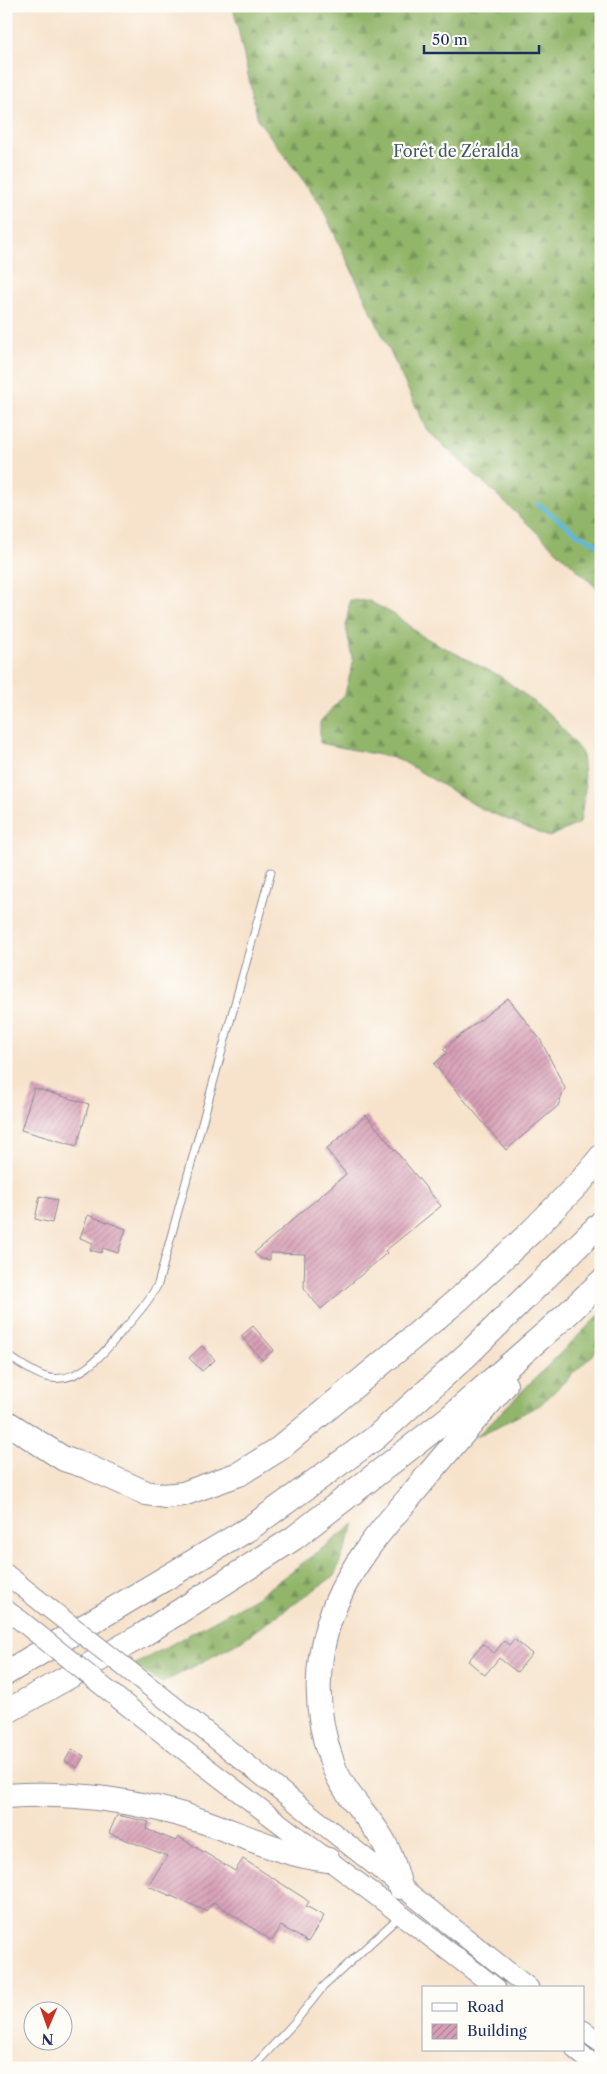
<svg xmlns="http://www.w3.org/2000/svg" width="607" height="2074" font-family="'Libre Caslon Text',serif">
	<defs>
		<pattern id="forest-firs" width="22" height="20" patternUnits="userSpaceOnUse" patternTransform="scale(1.25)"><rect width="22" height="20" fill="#91b569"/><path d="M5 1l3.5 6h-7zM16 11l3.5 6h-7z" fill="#76945a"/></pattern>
		<pattern id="building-hatch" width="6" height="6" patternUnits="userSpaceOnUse" patternTransform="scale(1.25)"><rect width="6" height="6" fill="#d89eb5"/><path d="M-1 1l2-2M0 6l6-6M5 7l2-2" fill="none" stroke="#ae8196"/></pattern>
	</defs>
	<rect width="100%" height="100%" fill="#fdfcf7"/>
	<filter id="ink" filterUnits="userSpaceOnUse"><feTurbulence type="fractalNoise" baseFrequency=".02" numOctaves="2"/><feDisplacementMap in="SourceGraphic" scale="10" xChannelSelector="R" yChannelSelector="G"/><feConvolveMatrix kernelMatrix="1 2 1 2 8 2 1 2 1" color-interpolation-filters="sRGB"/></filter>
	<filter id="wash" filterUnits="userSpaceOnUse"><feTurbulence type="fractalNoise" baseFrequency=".0096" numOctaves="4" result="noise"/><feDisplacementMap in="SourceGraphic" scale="20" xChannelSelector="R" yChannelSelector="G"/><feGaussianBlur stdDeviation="1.12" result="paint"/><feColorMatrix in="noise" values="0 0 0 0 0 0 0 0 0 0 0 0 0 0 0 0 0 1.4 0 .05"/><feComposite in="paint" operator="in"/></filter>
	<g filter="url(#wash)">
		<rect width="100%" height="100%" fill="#f7e3cc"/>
		<path fill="url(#forest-firs)" stroke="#567264" d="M233 6H601V592L427 430 320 203 258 120Z
			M350 600 369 601 395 615 422 636 503 678 553 717 582 753 585 789 580 823 549 837 480 808 399 759 320 743V722L345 694 353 663 346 626Z
			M601 1313V1347L540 1405 476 1437Z
			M355 1524 334 1576 236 1644 162 1683 134 1665 257 1597Z"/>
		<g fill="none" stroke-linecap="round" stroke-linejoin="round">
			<path stroke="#5eb9dc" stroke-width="4.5" d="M538 504 578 534 601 546"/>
		</g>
		<g id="blocks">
			<path fill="url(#building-hatch)" d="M508 998 540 1039 565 1088 558 1106 506 1150 434 1064 447 1053 443 1049Z
				M34 1088 89 1104 77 1146 21 1130Z
				M366 1115 441 1206 385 1251 387 1253 321 1309 304 1289 305 1254 270 1253V1260L261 1259 254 1253 346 1174 326 1149Z
				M40 1196 57 1200 52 1223 35 1219Z
				M88 1215 126 1229 118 1253 103 1248 101 1253 90 1250 93 1243 80 1238Z
				M253 1326 274 1350 262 1360 241 1336Z
				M202 1346 215 1360 202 1371 189 1358Z
				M514 1639 532 1654 517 1672 499 1658 485 1675 468 1661 483 1644 494 1653 504 1641 509 1645Z
				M72 1749 84 1756 77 1768 65 1761Z
				M117 1815 149 1822 146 1829 176 1841 179 1837 235 1871 243 1859 304 1898 309 1902 306 1906 324 1916 308 1942 281 1926 272 1941 214 1902 206 1911 148 1886 167 1856 109 1833Z"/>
		</g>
	</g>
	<g filter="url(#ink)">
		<use href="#blocks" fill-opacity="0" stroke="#898995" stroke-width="1"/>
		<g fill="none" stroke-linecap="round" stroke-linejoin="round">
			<defs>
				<path id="service" d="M6 1355C19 1362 32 1373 46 1377 80 1386 105 1351 124 1329 137 1315 149 1301 158 1284L271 872
					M252 2068 294 2023 323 1987 400 1916"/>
				<path id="secondary" d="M6 1574 45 1605
					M6 1610 20 1620
					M145 1683 529 1988
					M115 1696C240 1796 370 1889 496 1988
					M583 2030 601 2043
					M576 2050 598 2068"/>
				<path id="motorway" d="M6 1422 64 1459 86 1466 146 1493 164 1496 183 1494 239 1474 279 1449 460 1298 531 1232 582 1180 601 1157
					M6 1673 250 1528 375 1438 468 1354 601 1223
					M6 1712 141 1636 294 1538 450 1417 564 1317 601 1282
					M6 1796C72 1791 143 1801 205 1822 245 1836 284 1855 328 1860
					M400 1887C395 1868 390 1851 379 1834 364 1811 343 1792 333 1765 305 1690 319 1615 366 1551 379 1532 394 1515 409 1498 440 1460 472 1423 505 1385"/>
			</defs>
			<use href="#service" stroke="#898995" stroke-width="9"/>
			<use href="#secondary" stroke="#898995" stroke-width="21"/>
			<use href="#motorway" stroke="#898995" stroke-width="26"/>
			<use href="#service" stroke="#fff" stroke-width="7"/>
			<use href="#secondary" stroke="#fff" stroke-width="19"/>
			<use href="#motorway" stroke="#fff" stroke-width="24"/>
			<defs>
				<path id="secondary-bridge" d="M45 1605 145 1683
					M20 1620 115 1696"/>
			</defs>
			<use href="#secondary-bridge" stroke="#898995" stroke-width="21" stroke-linecap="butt"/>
			<use href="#secondary-bridge" stroke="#fff" stroke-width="19"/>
		</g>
	</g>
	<g text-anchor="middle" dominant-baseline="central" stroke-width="4.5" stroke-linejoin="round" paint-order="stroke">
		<g font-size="16" fill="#425865" stroke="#fdfcf7">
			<text x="456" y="151">Forêt de Zéralda</text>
		</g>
	</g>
	<rect width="607" height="2074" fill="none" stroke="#fdfcf7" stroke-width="25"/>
	<rect x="422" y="1986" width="162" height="65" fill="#fdfcf7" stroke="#a3aaba"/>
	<rect x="432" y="2003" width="25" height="8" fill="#ffffff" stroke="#a3aaba"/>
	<text x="467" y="2012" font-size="15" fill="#1b2f5e">Road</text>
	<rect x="432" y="2024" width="25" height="15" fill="url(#building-hatch)" stroke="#a3aaba"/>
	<text x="467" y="2036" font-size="15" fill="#1b2f5e">Building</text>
	<g transform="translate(48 2026) rotate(182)"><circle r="24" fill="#fdfcf7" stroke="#a3aaba"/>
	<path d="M0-4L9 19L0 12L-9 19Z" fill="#c8321e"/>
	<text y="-8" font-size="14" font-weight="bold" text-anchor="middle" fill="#1b2f5e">N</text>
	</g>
	<path d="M424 45v8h115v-8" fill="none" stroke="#1b2f5e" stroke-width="2.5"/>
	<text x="432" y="45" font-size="15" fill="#1b2f5e" stroke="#fdfcf7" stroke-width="4" paint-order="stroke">50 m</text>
</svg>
